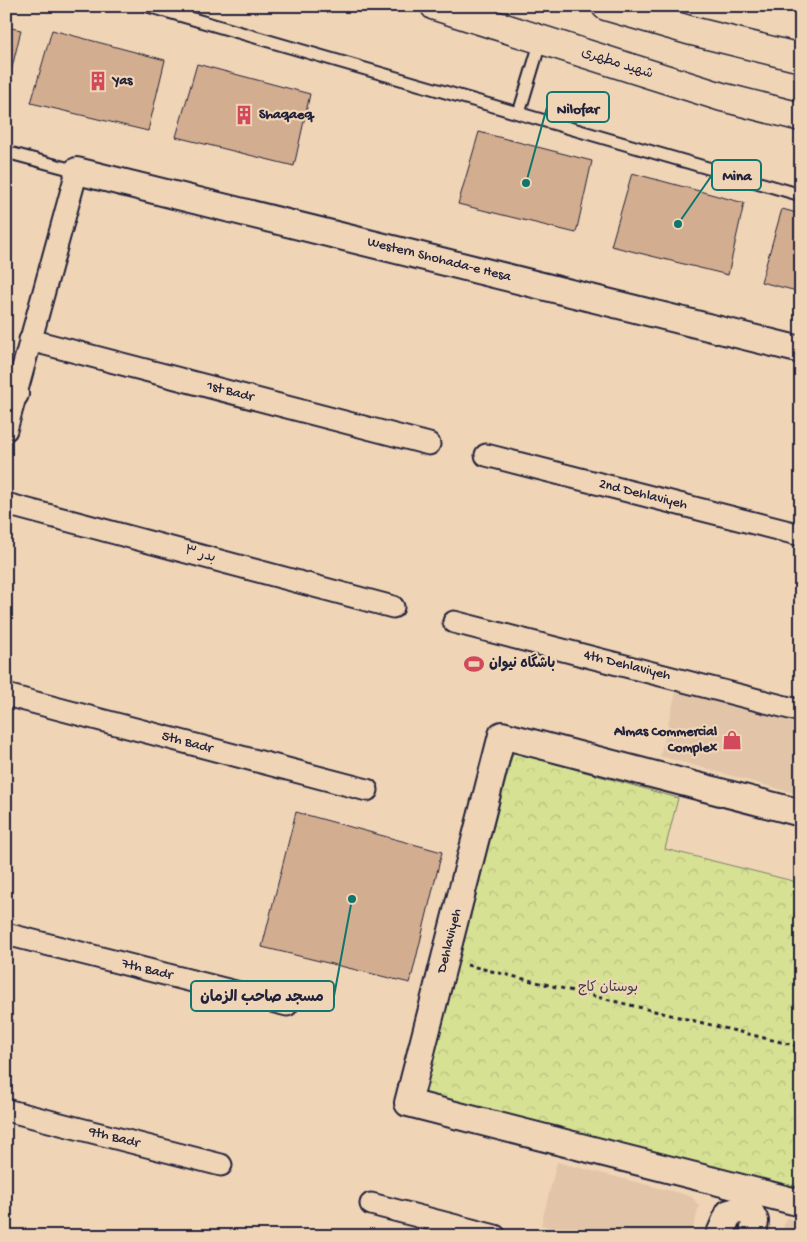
<svg xmlns="http://www.w3.org/2000/svg" width="807" height="1242" font-family="'Gochi Hand','Playpen Sans Arabic',sans-serif">
	<defs>
		<pattern id="park-crowns" width="20" height="18" patternUnits="userSpaceOnUse" patternTransform="scale(1.25)"><rect width="20" height="18" fill="#d6e193"/><path d="M2 6a3 3 0 1 1 6 0M12 15a3 3 0 1 1 6 0" fill="none" stroke="#b7c180"/></pattern>
	</defs>
	<rect width="100%" height="100%" fill="#efd4b6"/>
	<filter id="ink" filterUnits="userSpaceOnUse"><feTurbulence type="fractalNoise" baseFrequency=".02" numOctaves="2"/><feDisplacementMap in="SourceGraphic" scale="10" xChannelSelector="R" yChannelSelector="G"/><feConvolveMatrix kernelMatrix="1 2 1 2 8 2 1 2 1" color-interpolation-filters="sRGB"/></filter>
	<g filter="url(#ink)">
		<path fill="#e2c5a8" d="M676 692 801 724V795L660 756Z
			M557 1162 691 1196 699 1206 691 1236H579L541 1225Z
			M786 1218 801 1222V1236H781Z"/>
		<path fill="url(#park-crowns)" stroke="#7c8267" d="M513 752 678 798 665 849 801 883V1194L424 1095Z"/>
		<path fill="#d2ad8f" stroke="#22223b" d="M6 27 21 30 6 93Z
			M52 30 165 60 148 131 31 103Z
			M197 64 310 94 294 166 176 137Z
			M479 132 592 161 576 233 458 204Z
			M632 173 744 203 728 275 611 246Z
			M782 209 801 214V292L761 282Z
			M296 812 442 852 410 983 262 947Z"/>
		<g fill="none" stroke-linecap="round" stroke-linejoin="round">
			<defs>
				<path id="service" d="M148 6 801 195
					M519 113 541 40
					M6 152 77 171"/>
				<path id="minor" d="M30 340 429 444
					M6 430 77 171
					M486 455 801 535
					M6 504 393 607
					M454 622 801 711
					M6 695 367 790
					M6 934 287 1005
					M6 1110 221 1165
					M371 1204 495 1236"/>
				<path id="tertiary" d="M77 171 801 350
					M6 391 15 394
					M801 813 502 735 408 1103 801 1203
					M748 1208 755 1221 753 1236
					M719 1236 729 1213 748 1208"/>
				<path id="secondary" d="M435 6 722 97 801 117
					M606 6 692 31 801 58"/>
			</defs>
			<use href="#service" stroke="#22223b" stroke-width="15"/>
			<use href="#minor" stroke="#22223b" stroke-width="25"/>
			<use href="#tertiary" stroke="#22223b" stroke-width="30"/>
			<use href="#secondary" stroke="#22223b" stroke-width="31"/>
			<path stroke="#22223b" stroke-width="3" stroke-dasharray="4 4" stroke-linecap="butt" d="M467 965 801 1047"/>
			<use href="#service" stroke="#efd4b6" stroke-width="11"/>
			<use href="#minor" stroke="#efd4b6" stroke-width="21"/>
			<use href="#tertiary" stroke="#efd4b6" stroke-width="26"/>
			<use href="#secondary" stroke="#efd4b6" stroke-width="28"/>
		</g>
	</g>
	<defs>
		<symbol id="building-bare" viewBox="-9 -9 18 18"><path d="M-4-6H4V6H1V3H-1V6H-4ZM-2.5-4.3h1.7v1.8h-1.7ZM.8-4.3h1.7v1.8H.8ZM-2.5-1h1.7V.8h-1.7ZM.8-1h1.7V.8H.8Z" fill="#d1495b" stroke="#efd4b6" stroke-width="2.5" paint-order="stroke"/></symbol>
		<symbol id="stadium-bare" viewBox="-9 -9 18 18"><path d="M0-5a6.5 5 0 1 0 0 10a6.5 5 0 1 0 0-10ZM-3.5-1.8h7v3.6h-7Z" fill="#d1495b" stroke="#efd4b6" stroke-width="2.5" paint-order="stroke"/></symbol>
		<symbol id="shop-bare" viewBox="-9 -9 18 18"><path d="M-5-2.5h2.3a2.7 3.5 0 0 1 5.4 0H5L5.5 6h-11ZM-1.5-2.5h3a1.5 2.3 0 0 0-3 0Z" fill="#d1495b" stroke="#efd4b6" stroke-width="2.5" paint-order="stroke"/></symbol>
	</defs>
	<g fill-rule="evenodd">
		<use href="#building-bare" x="84" y="67" width="28" height="28"/>
		<use href="#building-bare" x="230" y="101" width="28" height="28"/>
		<use href="#stadium-bare" x="460" y="650" width="28" height="28"/>
		<use href="#shop-bare" x="718" y="726" width="28" height="28"/>
	</g>
	<g text-anchor="middle" dominant-baseline="central" stroke-width="4.5" stroke-linejoin="round" paint-order="stroke">
		<g font-size="14" fill="#22223b" stroke="#efd4b6">
			<text transform="translate(617 64) rotate(18)">شهید مطهری</text>
			<text transform="translate(439 260) rotate(14)">Western Shohada-e Hesa</text>
			<text transform="translate(230 392) rotate(15)">1st Badr</text>
			<text transform="translate(643 495) rotate(14)">2nd Dehlaviyeh</text>
			<text transform="translate(200 555) rotate(15)">بدر ۳</text>
			<text transform="translate(627 666) rotate(14)">4th Dehlaviyeh</text>
			<text transform="translate(187 743) rotate(15)">5th Badr</text>
			<text transform="translate(450 941) rotate(-76)">Dehlaviyeh</text>
			<text transform="translate(147 970) rotate(14)">7th Badr</text>
			<text transform="translate(114 1138) rotate(14)">9th Badr</text>
		</g>
		<g font-size="14" font-weight="bold" fill="#22223b" stroke="#efd4b6" text-anchor="start">
			<text x="113" y="81">Yas</text>
			<text x="259" y="115">Shaqaeq</text>
			<text x="489" y="664">باشگاه نیوان</text>
			<text x="717" y="732" text-anchor="end">Almas Commercial<tspan x="717" dy="16">Complex</tspan></text>
		</g>
		<g font-size="14" fill="#3d3f48" stroke="#efd4b6">
			<text x="608" y="988">بوستان کاج</text>
		</g>
	</g>
	<path fill="none" stroke="#0f766e" stroke-width="2" d="M526 183L547 107M678 224L712 175M352 899L334 996"/>
	<g fill="#0f766e" stroke="#efd4b6" stroke-width="2">
		<circle cx="526" cy="183" r="5"/>
		<circle cx="678" cy="224" r="5"/>
		<circle cx="352" cy="899" r="5"/>
	</g>
	<g fill="#efd4b6" stroke="#0f766e" stroke-width="2">
		<rect x="547" y="92" width="62" height="30" rx="5"/>
		<rect x="712" y="160" width="49" height="30" rx="5"/>
		<rect x="191" y="981" width="143" height="30" rx="5"/>
	</g>
	<g font-size="15" text-anchor="middle" font-weight="bold" fill="#22223b">
		<text x="578" y="113">Nilofar</text>
		<text x="737" y="180">Mina</text>
		<text x="262" y="1001">مسجد صاحب الزمان</text>
	</g>
	<rect width="807" height="1242" fill="none" stroke="#efd4b6" stroke-width="25"/>
	<rect x="12" y="12" width="782" height="1217" fill="none" stroke="#22223b" stroke-width="2" filter="url(#ink)"/>
</svg>
